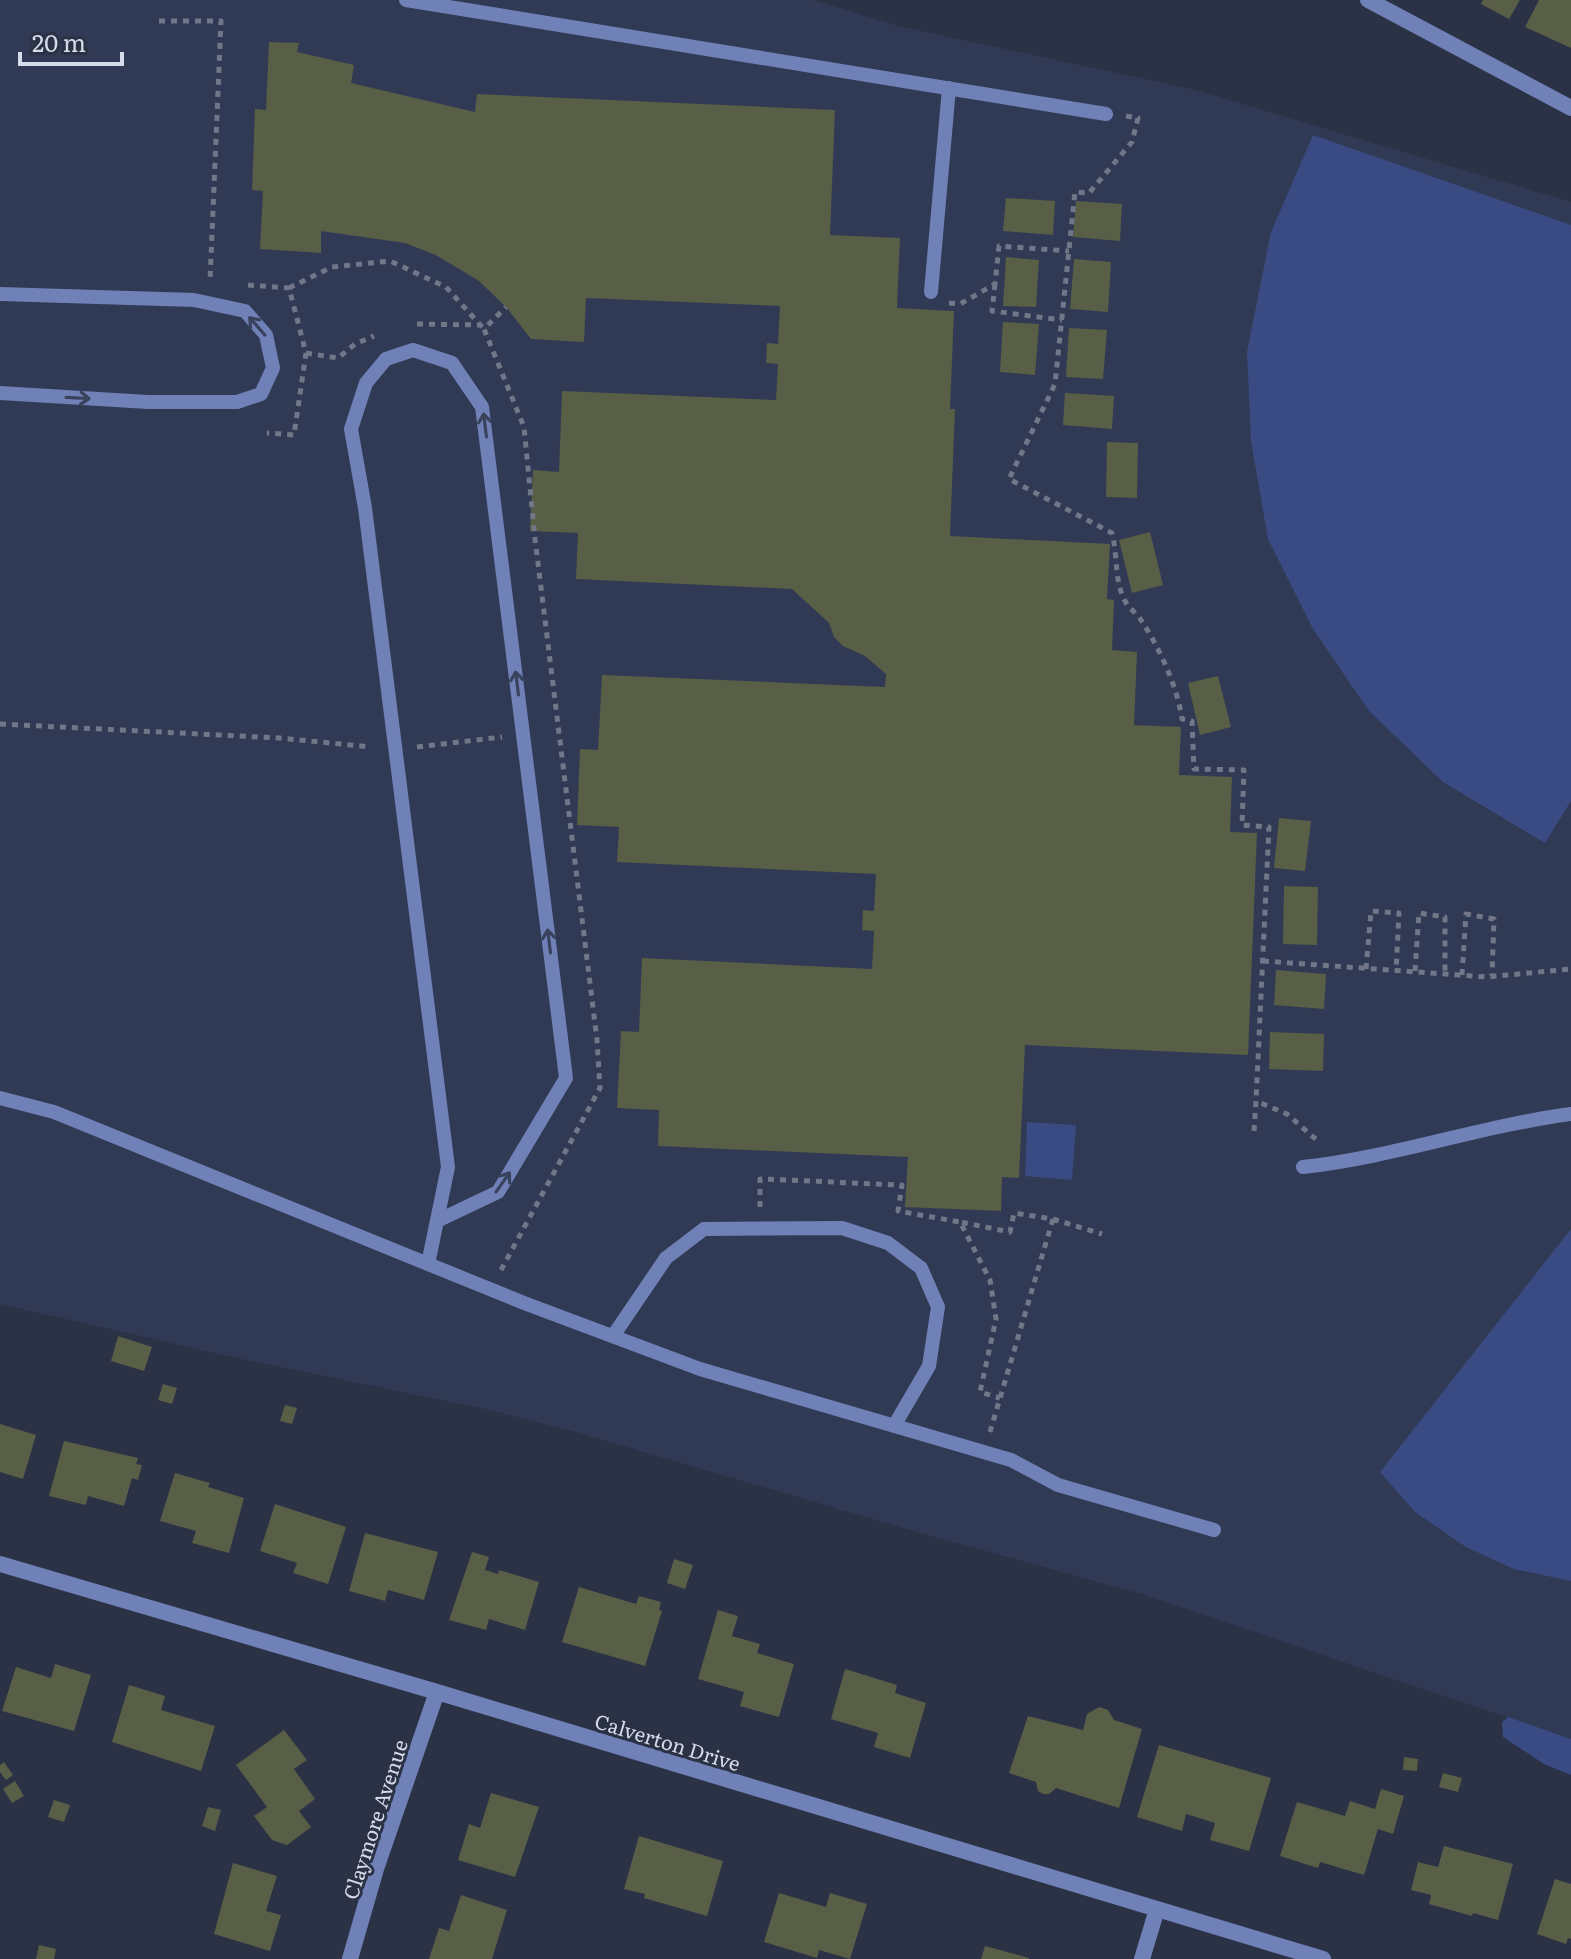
<svg xmlns="http://www.w3.org/2000/svg" width="1571" height="1959" font-family="Literata,serif">
	<rect width="100%" height="100%" fill="#2b3246"/>
	<path fill="#313a54" d="M0 0H814L898 26 1192 89 1571 202V1739L1145 1595 917 1532 572 1431 490 1410 237 1358 0 1304Z"/>
	<path fill="#3a4b83" d="M1313 135 1571 225V801L1545 843 1443 782 1369 711 1313 629 1268 539 1251 441 1247 352 1271 232Z
		M1027 1122 1076 1125 1072 1180 1025 1176Z
		M1571 1229V1581L1514 1569 1466 1547 1415 1512 1380 1472Z
		M1508 1717 1571 1739V1775L1544 1764 1503 1737 1502 1722Z"/>
	<path fill="#595e46" d="M1483 0H1520L1509 19 1481 4Z
		M1539 0H1571V48L1525 27Z
		M269 42 299 43 297 52 354 65 351 83 475 112 477 94 835 110 830 235 900 238 897 308 954 311 950 409H955L950 536 1110 544 1107 599 1114 600 1112 650 1137 652 1134 725 1181 727 1179 775 1232 777 1230 832 1257 833 1248 1055 1025 1045 1019 1178 1002 1177 1001 1211 905 1207 908 1157 658 1146 659 1110 617 1108 621 1031 639 1032 642 958 872 969 874 931 862 930 863 910 874 911 876 874 617 862 619 827 577 825 580 749 598 750 602 675 885 687 886 674 865 656 843 646 834 637 829 623 792 589 576 579 578 533 530 531 533 470 559 472 562 391 776 400 778 364 766 363 767 343 778 344 780 306 586 298 584 342 531 339 506 307 479 281 436 255 405 243 321 231V253L260 249 263 191 252 190 255 109 266 110Z
		M1006 198 1055 201 1053 235 1003 231Z
		M1076 201 1122 204 1120 241 1073 237Z
		M1006 257 1039 260 1036 307 1003 306Z
		M1074 259 1111 262 1108 312 1070 309Z
		M1003 322 1039 324 1035 375 1000 372Z
		M1069 328 1107 330 1103 379 1066 377Z
		M1065 393 1114 396 1112 429 1063 425Z
		M1107 442 1138 443 1137 498 1106 497Z
		M1150 532 1163 585 1132 593 1119 540Z
		M1218 676 1231 727 1200 735 1188 683Z
		M1279 818 1311 821 1305 871 1274 868Z
		M1284 886 1318 887 1317 945 1283 944Z
		M1276 970 1326 974 1324 1009 1274 1005Z
		M1270 1032 1324 1034 1323 1071 1269 1069Z
		M118 1336 152 1347 144 1371 111 1361Z
		M163 1384 177 1388 172 1404 158 1400Z
		M285 1405 297 1408 292 1424 280 1421Z
		M0 1424 36 1435 23 1479 0 1472Z
		M64 1441 138 1458 136 1464 142 1465 138 1480 132 1478 124 1506 88 1496 86 1505 49 1496Z
		M175 1473 210 1483 208 1487 244 1498 229 1553 192 1543 196 1531 160 1521Z
		M275 1504 346 1527 328 1584 293 1573 297 1563 260 1551Z
		M365 1533 438 1552 424 1600 388 1590 385 1601 349 1591Z
		M472 1552 489 1557 485 1570 498 1574 499 1570 539 1582 525 1630 489 1619 486 1630 449 1620Z
		M674 1559 693 1565 685 1589 667 1583Z
		M579 1587 636 1604 639 1596 661 1602 659 1610 662 1611 645 1666 562 1642Z
		M718 1610 738 1616 732 1636 760 1644 757 1653 794 1664 779 1717 740 1706 744 1692 698 1679Z
		M55 1664 91 1675 74 1731 2 1711 16 1667 51 1678Z
		M845 1669 897 1685 895 1693 926 1703 910 1758 874 1747 878 1733 831 1719Z
		M129 1685 165 1696 161 1710 215 1726 201 1771 112 1742Z
		M1099 1707 1108 1710 1114 1720 1142 1729 1119 1808 1056 1788 1049 1794H1043L1038 1791 1036 1782 1009 1773 1028 1716 1083 1730 1087 1714Z
		M284 1730 307 1760 294 1769 315 1799 299 1811 311 1827 287 1845 272 1840 254 1816 267 1807 236 1765Z
		M1159 1745 1271 1778 1249 1851 1210 1840 1215 1823 1186 1814 1182 1831 1137 1817Z
		M1404 1757 1418 1759 1417 1771 1403 1770Z
		M4 1762 13 1775 6 1780 0 1772V1765Z
		M1443 1773 1462 1778 1458 1792 1439 1787Z
		M15 1781 24 1796 12 1803 3 1789Z
		M1381 1789 1404 1796 1393 1834 1378 1829 1364 1875 1320 1862 1318 1868 1280 1856 1297 1802 1345 1816 1350 1801 1375 1809Z
		M491 1793 539 1807 515 1877 458 1860 469 1824 480 1828Z
		M54 1800 70 1805 64 1822 48 1817Z
		M208 1807 221 1810 215 1831 202 1826Z
		M639 1836 723 1861 707 1916 644 1898 645 1894 624 1889Z
		M1444 1846 1513 1864 1498 1920 1473 1913 1472 1916 1429 1904 1431 1895 1411 1890 1418 1862 1438 1867Z
		M233 1863 277 1876 266 1911 281 1915 270 1951 214 1934Z
		M1555 1879 1571 1884V1939L1568 1938 1566 1944 1537 1934Z
		M779 1893 826 1907 830 1893 867 1904 850 1959 819 1950 817 1958 764 1942Z
		M461 1895 507 1910 492 1959H429L439 1928 449 1931Z
		M39 1945 56 1949 54 1959H36Z
		M985 1946 1029 1958V1959H981Z"/>
	<g fill="none" stroke-linecap="round" stroke-linejoin="round">
		<path stroke="#717789" stroke-width="5" stroke-dasharray="6 6" stroke-linecap="butt" d="M159 21H221L210 281
			M1126 116 1138 118 1132 142 1089 193 1075 192 1055 384 1009 479 1112 533C1118 556 1114 580 1125 601 1129 609 1137 613 1141 620 1160 649 1177 686 1182 719L1192 721 1194 769 1244 770 1242 825 1269 827 1256 1101
			M995 284 992 311 1062 320
			M248 285 289 288 306 353 294 435 267 433
			M289 288 332 267 390 261 446 287 484 329
			M949 303 960 304 995 284 999 246 1069 251
			M417 324 479 325
			M306 353 338 358 355 344 374 336
			M0 724 279 738 371 747
			M417 747 502 737
			M1263 961 1487 977 1571 969
			M1366 969 1371 911 1399 913 1396 971
			M1415 971 1419 913 1445 917V974
			M1462 975 1466 914 1494 919 1492 976
			M1254 1131 1256 1101 1287 1114 1319 1142
			M760 1207V1179L902 1185 898 1211 960 1222
			M1053 1219 1102 1234
			M501 1270 600 1088 597 1040 535 539 524 427 484 329 506 307
			M990 1432 1053 1219 1014 1213 1010 1232 960 1222 990 1280 996 1319 980 1392 1000 1398"/>
		<path stroke="#6f81b7" stroke-width="14" d="M406 0 1106 114
			M931 292 949 88
			M0 294 194 300 245 311 266 335 273 368 261 394 237 402H148L0 393
			M0 1098 54 1112 524 1303 700 1369 1011 1460 1058 1485 1214 1530
			M1303 1167C1394 1157 1480 1126 1571 1114
			M428 1264 448 1167 365 508 351 429 366 383 386 359 413 350 452 363 482 407 566 1078 498 1192 437 1221
			M613 1336 666 1258 704 1229 842 1228 888 1243 921 1268 938 1307 929 1366 894 1426"/>
		<path stroke="#6f81b7" stroke-width="16" d="M1368 0 1571 108
			M0 1564 437 1692 1323 1959
			M350 1959 376 1869 437 1692
			M1142 1959 1157 1909"/>
	</g>
	<defs><path id="oneway-shaft" d="M-6 0H5M1.5-3L5.5 0L1.5 3" fill="none" stroke-width="1.6" stroke-linecap="round" stroke-linejoin="round" transform="scale(2)"/></defs>
	<g stroke="#39425d">
		<use href="#oneway-shaft" transform="translate(257 326) rotate(-131)"/>
		<use href="#oneway-shaft" transform="translate(78 398) rotate(3)"/>
		<use href="#oneway-shaft" transform="translate(485 425) rotate(-97)"/>
		<use href="#oneway-shaft" transform="translate(517 683) rotate(-97)"/>
		<use href="#oneway-shaft" transform="translate(549 941) rotate(-97)"/>
		<use href="#oneway-shaft" transform="translate(503 1182) rotate(-55)"/>
	</g>
	<g text-anchor="middle" dominant-baseline="central" stroke-width="6" stroke-linejoin="round" paint-order="stroke">
		<g font-size="20" fill="#d6dbe9" stroke="#2b3246">
			<text transform="translate(668 1741) rotate(17)">Calverton Drive</text>
			<text transform="translate(374 1819) rotate(-72)">Claymore Avenue</text>
		</g>
	</g>
	<path d="M20 52v12h102v-12" fill="none" stroke="#d6dbe9" stroke-width="4"/>
	<text x="32" y="52" font-size="24" fill="#d6dbe9" stroke="#2b3246" stroke-width="6" paint-order="stroke">20 m</text>
</svg>
